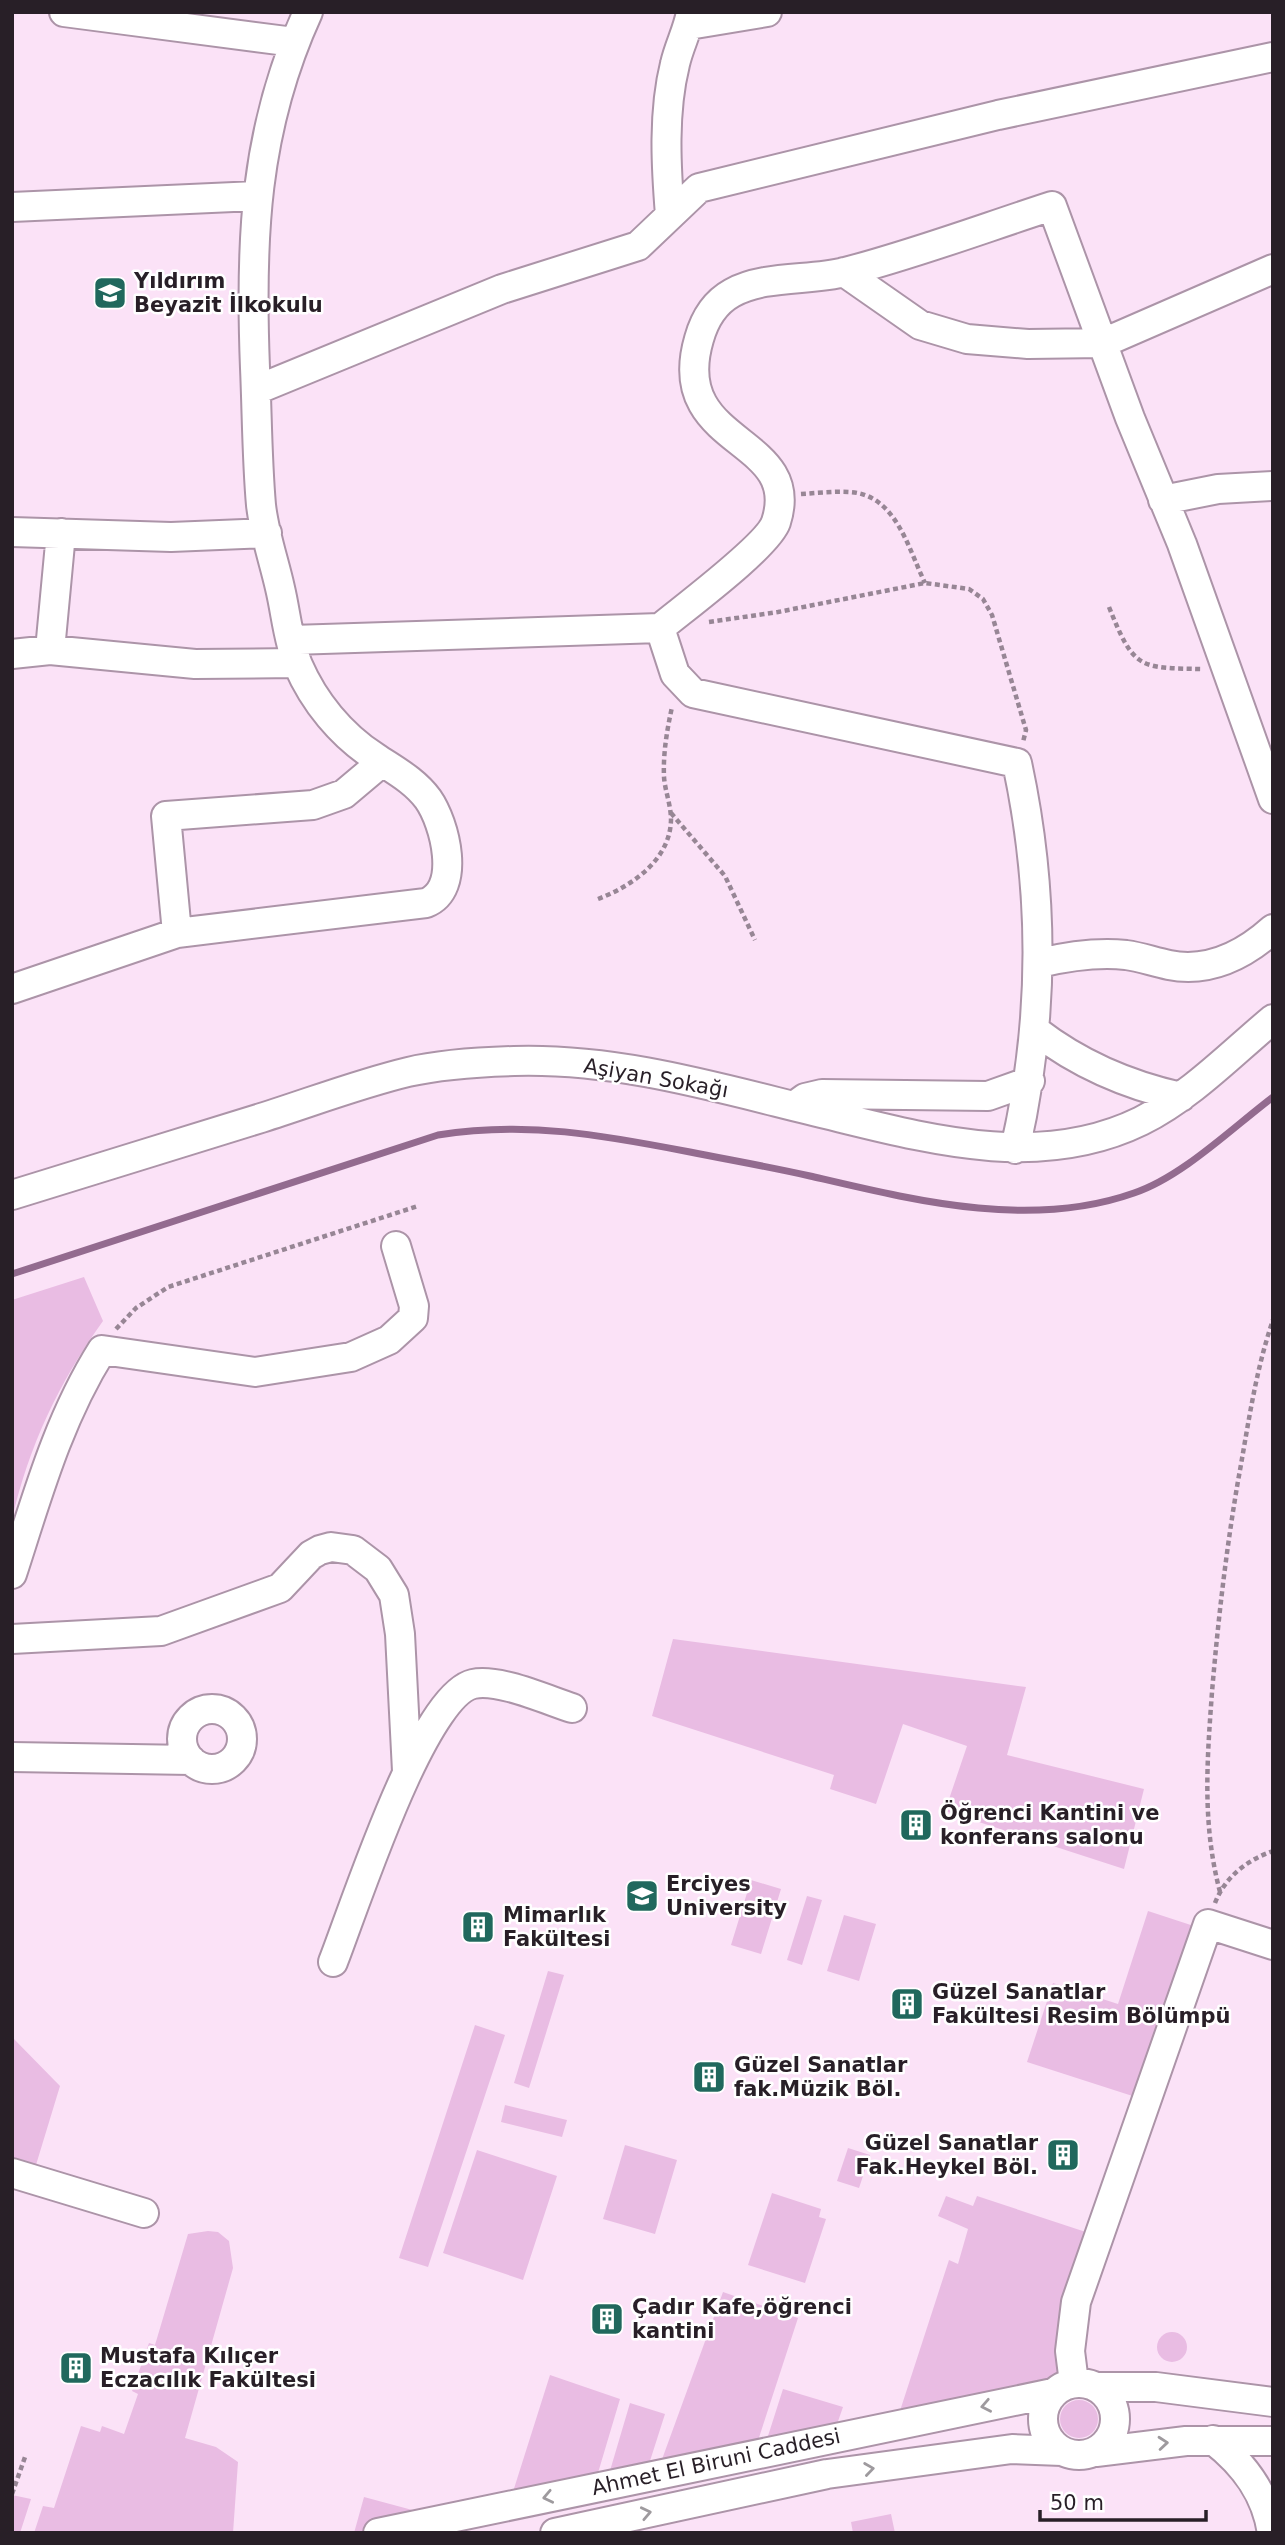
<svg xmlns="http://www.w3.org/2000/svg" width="1285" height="2545" font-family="'DejaVu Sans',sans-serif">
	<rect width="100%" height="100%" fill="#fbe2f7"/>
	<path fill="#e9bce3" d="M84 1277 103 1321C59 1382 29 1446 12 1519V1300Z
		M673 1639 1026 1687 1007 1755 1144 1789 1124 1869 945 1811 967 1746 903 1724 876 1804 830 1789 834 1775 652 1716Z
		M751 1880 781 1889 761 1954 731 1945Z
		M807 1896 822 1900 802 1965 787 1960Z
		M1148 1911 1203 1929 1148 2101 1027 2062 1053 1983 1118 2004Z
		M844 1915 876 1924 859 1981 827 1971Z
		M548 1971 564 1975 529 2088 514 2083Z
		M475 2025 505 2035 428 2267 399 2258Z
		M12 2037 60 2086 32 2178 12 2172Z
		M505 2105 567 2120 562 2137 501 2122Z
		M625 2145 677 2160 655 2234 603 2219Z
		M848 2148 870 2155 859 2188 837 2181Z
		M477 2150 557 2176 523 2280 443 2253Z
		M772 2193 821 2209 819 2217 826 2219 805 2283 748 2265Z
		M946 2196 973 2206 977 2196 1113 2241 1057 2402 897 2420 949 2260 958 2264 968 2229 938 2216Z
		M208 2231 218 2232 229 2241 233 2268 185 2438 216 2447 238 2462 233 2533H34L43 2506 54 2508 81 2426 100 2432 102 2426 124 2434 138 2394 132 2391 149 2343 155 2345 188 2234Z
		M723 2292 798 2318 750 2465 653 2484Z
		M1157 2347a15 15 0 1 1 30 0a15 15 0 1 1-30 0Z
		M550 2375 620 2399 592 2493 504 2520Z
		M783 2389 843 2407 828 2450 760 2461Z
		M1060 2419a19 19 0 1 1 38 0a19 19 0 1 1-38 0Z
		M630 2403 665 2414 642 2486 604 2491Z
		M12 2495 31 2499 20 2533H12Z
		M364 2497 442 2518 438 2533H354Z
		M891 2514 895 2533H853L851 2522Z"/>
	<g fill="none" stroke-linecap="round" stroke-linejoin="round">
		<path stroke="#936b8f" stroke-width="7" d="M12 1274 438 1135C528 1121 602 1135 690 1152 730 1160 770 1167 810 1176 913 1200 1030 1230 1134 1193 1182 1177 1232 1128 1273 1097"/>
		<defs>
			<path id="minor" d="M64 12 294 42
				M689 25 767 12
				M12 207 257 196
				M670 215C666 166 663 112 675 64 679 46 688 30 691 12
				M844 272 920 325 967 339 1028 344 1103 343 1273 269
				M256 390 502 289 638 246 699 188 998 115 1273 57
				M1163 500 1218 489 1273 486
				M12 532 171 537 267 533
				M660 628C684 608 768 546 776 522 804 435 667 448 699 339 704 321 714 303 732 293 764 275 810 281 845 272 915 254 984 228 1052 206L1130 418 1182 544 1273 799
				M292 640 660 628 675 674 693 693 1017 763C1045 893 1045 1019 1015 1149
				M50 650 61 533
				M12 654 50 650 195 664 297 663
				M177 933 166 816 313 805 344 794 382 762
				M1040 963C1069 956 1096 952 1126 955 1141 957 1154 962 1169 965 1209 973 1244 955 1273 929
				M12 989 177 933 426 903C462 889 445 823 428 799 414 780 394 770 375 757 341 735 314 702 298 665 288 641 286 613 280 588 274 561 264 533 261 505 257 460 257 414 255 368 250 241 254 130 308 12
				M1036 1031C1080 1065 1127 1085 1181 1097
				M794 1106 805 1098 822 1094 988 1096 1030 1081
				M12 1195C95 1169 178 1144 261 1118 309 1103 358 1084 408 1072 442 1064 479 1062 514 1061 615 1058 712 1086 809 1110 918 1136 1035 1173 1141 1121 1191 1096 1231 1054 1273 1019
				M12 1574C37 1497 58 1420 102 1350L255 1372 351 1357 389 1340 413 1318 414 1306 396 1246
				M12 1639 161 1631 280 1588 311 1555 320 1550 331 1547 353 1550 378 1569 394 1595 400 1634 407 1771
				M182 1739a30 30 0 1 1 60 0a30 30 0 1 1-60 0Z
				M12 1757 191 1760
				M333 1962C354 1909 422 1696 473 1684 498 1678 547 1700 572 1708
				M12 2173 144 2213
				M1043 2419a36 36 0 1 1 72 0a36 36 0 1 1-72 0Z
				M1074 2383 1070 2351 1076 2302 1208 1924 1273 1945
				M1096 2387H1156L1273 2402
				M1213 2440C1244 2464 1266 2493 1272 2533
				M1096 2452 1186 2441H1273
				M378 2533 1053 2393
				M555 2533 827 2474 1012 2449 1062 2451"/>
		</defs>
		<use href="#minor" stroke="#ac94a8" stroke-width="32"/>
		<path stroke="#978695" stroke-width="4.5" stroke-dasharray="5 3.5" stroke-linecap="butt" d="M801 494C817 493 834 491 850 492 896 495 908 548 925 583
			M1109 607C1134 669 1138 668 1203 669
			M709 622 778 612 925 583 969 589 983 599 992 615 1026 730 1023 742
			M671 813 725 876 755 940
			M598 899C632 886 670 860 671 820 671 805 665 791 664 777 663 753 667 730 672 707
			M116 1329 136 1308 168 1287 418 1206
			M1220 1892C1202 1824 1207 1761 1212 1692 1218 1621 1226 1551 1238 1481 1248 1427 1255 1372 1273 1320
			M1215 1903C1225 1877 1247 1860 1273 1851
			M12 2494 25 2457"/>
		<use href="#minor" stroke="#fff" stroke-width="28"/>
	</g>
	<defs><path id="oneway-chevron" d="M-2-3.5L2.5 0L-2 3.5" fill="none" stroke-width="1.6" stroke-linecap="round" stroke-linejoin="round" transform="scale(1.75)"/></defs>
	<g stroke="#9e9a9e">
		<use href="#oneway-chevron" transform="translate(986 2406) rotate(169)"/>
		<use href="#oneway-chevron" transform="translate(1163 2443) rotate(-5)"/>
		<use href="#oneway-chevron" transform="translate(869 2469) rotate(-8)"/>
		<use href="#oneway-chevron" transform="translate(548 2497) rotate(168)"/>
		<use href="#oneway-chevron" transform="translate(646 2513) rotate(-12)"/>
	</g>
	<defs>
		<symbol id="school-square" viewBox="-11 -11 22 22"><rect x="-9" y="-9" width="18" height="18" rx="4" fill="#20685d" stroke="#fff"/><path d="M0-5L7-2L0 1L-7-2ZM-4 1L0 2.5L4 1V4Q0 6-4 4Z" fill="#fff"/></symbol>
		<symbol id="building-square" viewBox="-11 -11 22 22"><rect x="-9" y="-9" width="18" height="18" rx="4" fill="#20685d" stroke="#fff"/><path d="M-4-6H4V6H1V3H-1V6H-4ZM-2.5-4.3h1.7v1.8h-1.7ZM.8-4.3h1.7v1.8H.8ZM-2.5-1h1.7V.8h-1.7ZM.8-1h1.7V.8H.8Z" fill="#fff"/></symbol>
		<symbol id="university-square" viewBox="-11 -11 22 22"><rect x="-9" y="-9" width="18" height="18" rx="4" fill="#20685d" stroke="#fff"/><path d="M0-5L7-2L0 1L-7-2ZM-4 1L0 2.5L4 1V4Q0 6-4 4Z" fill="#fff"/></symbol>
	</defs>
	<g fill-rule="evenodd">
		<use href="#school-square" x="91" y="274" width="38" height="38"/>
		<use href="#building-square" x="897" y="1806" width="38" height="38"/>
		<use href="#university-square" x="623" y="1877" width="38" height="38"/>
		<use href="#building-square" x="459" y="1908" width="38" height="38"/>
		<use href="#building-square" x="888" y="1985" width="38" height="38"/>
		<use href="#building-square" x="690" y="2058" width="38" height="38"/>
		<use href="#building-square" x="1044" y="2136" width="38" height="38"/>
		<use href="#building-square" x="588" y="2300" width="38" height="38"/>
		<use href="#building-square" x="57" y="2349" width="38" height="38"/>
	</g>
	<g text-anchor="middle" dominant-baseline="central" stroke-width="5" stroke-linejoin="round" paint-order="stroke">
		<g font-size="21" font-weight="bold" fill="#281f27" stroke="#fff" text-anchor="start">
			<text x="134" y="281">Yıldırım<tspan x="134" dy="24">Beyazit İlkokulu</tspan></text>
			<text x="940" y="1813">Öğrenci Kantini ve<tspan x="940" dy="24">konferans salonu</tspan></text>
			<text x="666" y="1884">Erciyes<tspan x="666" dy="24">University</tspan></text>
			<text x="503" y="1915">Mimarlık<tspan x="503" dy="24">Fakültesi</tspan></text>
			<text x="932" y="1992">Güzel Sanatlar<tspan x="932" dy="24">Fakültesi Resim Bölümpü</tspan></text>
			<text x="734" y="2065">Güzel Sanatlar<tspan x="734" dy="24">fak.Müzik Böl.</tspan></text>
			<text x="1038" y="2143" text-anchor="end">Güzel Sanatlar<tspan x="1038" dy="24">Fak.Heykel Böl.</tspan></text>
			<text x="632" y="2307">Çadır Kafe,öğrenci<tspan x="632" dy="24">kantini</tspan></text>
			<text x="100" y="2356">Mustafa Kılıçer<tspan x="100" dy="24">Eczacılık Fakültesi</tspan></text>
		</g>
		<g font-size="21" fill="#281f27" stroke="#fff">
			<text transform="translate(656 1078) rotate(10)">Aşiyan Sokağı</text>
			<text transform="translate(716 2462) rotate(-12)">Ahmet El Biruni Caddesi</text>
		</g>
	</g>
	<rect width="1285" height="2545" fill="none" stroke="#281f27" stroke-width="28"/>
	<path d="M1040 2510v10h166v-10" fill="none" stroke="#281f27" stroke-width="3.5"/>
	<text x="1050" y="2510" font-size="21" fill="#281f27" stroke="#ffffff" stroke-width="5" paint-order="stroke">50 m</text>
</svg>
